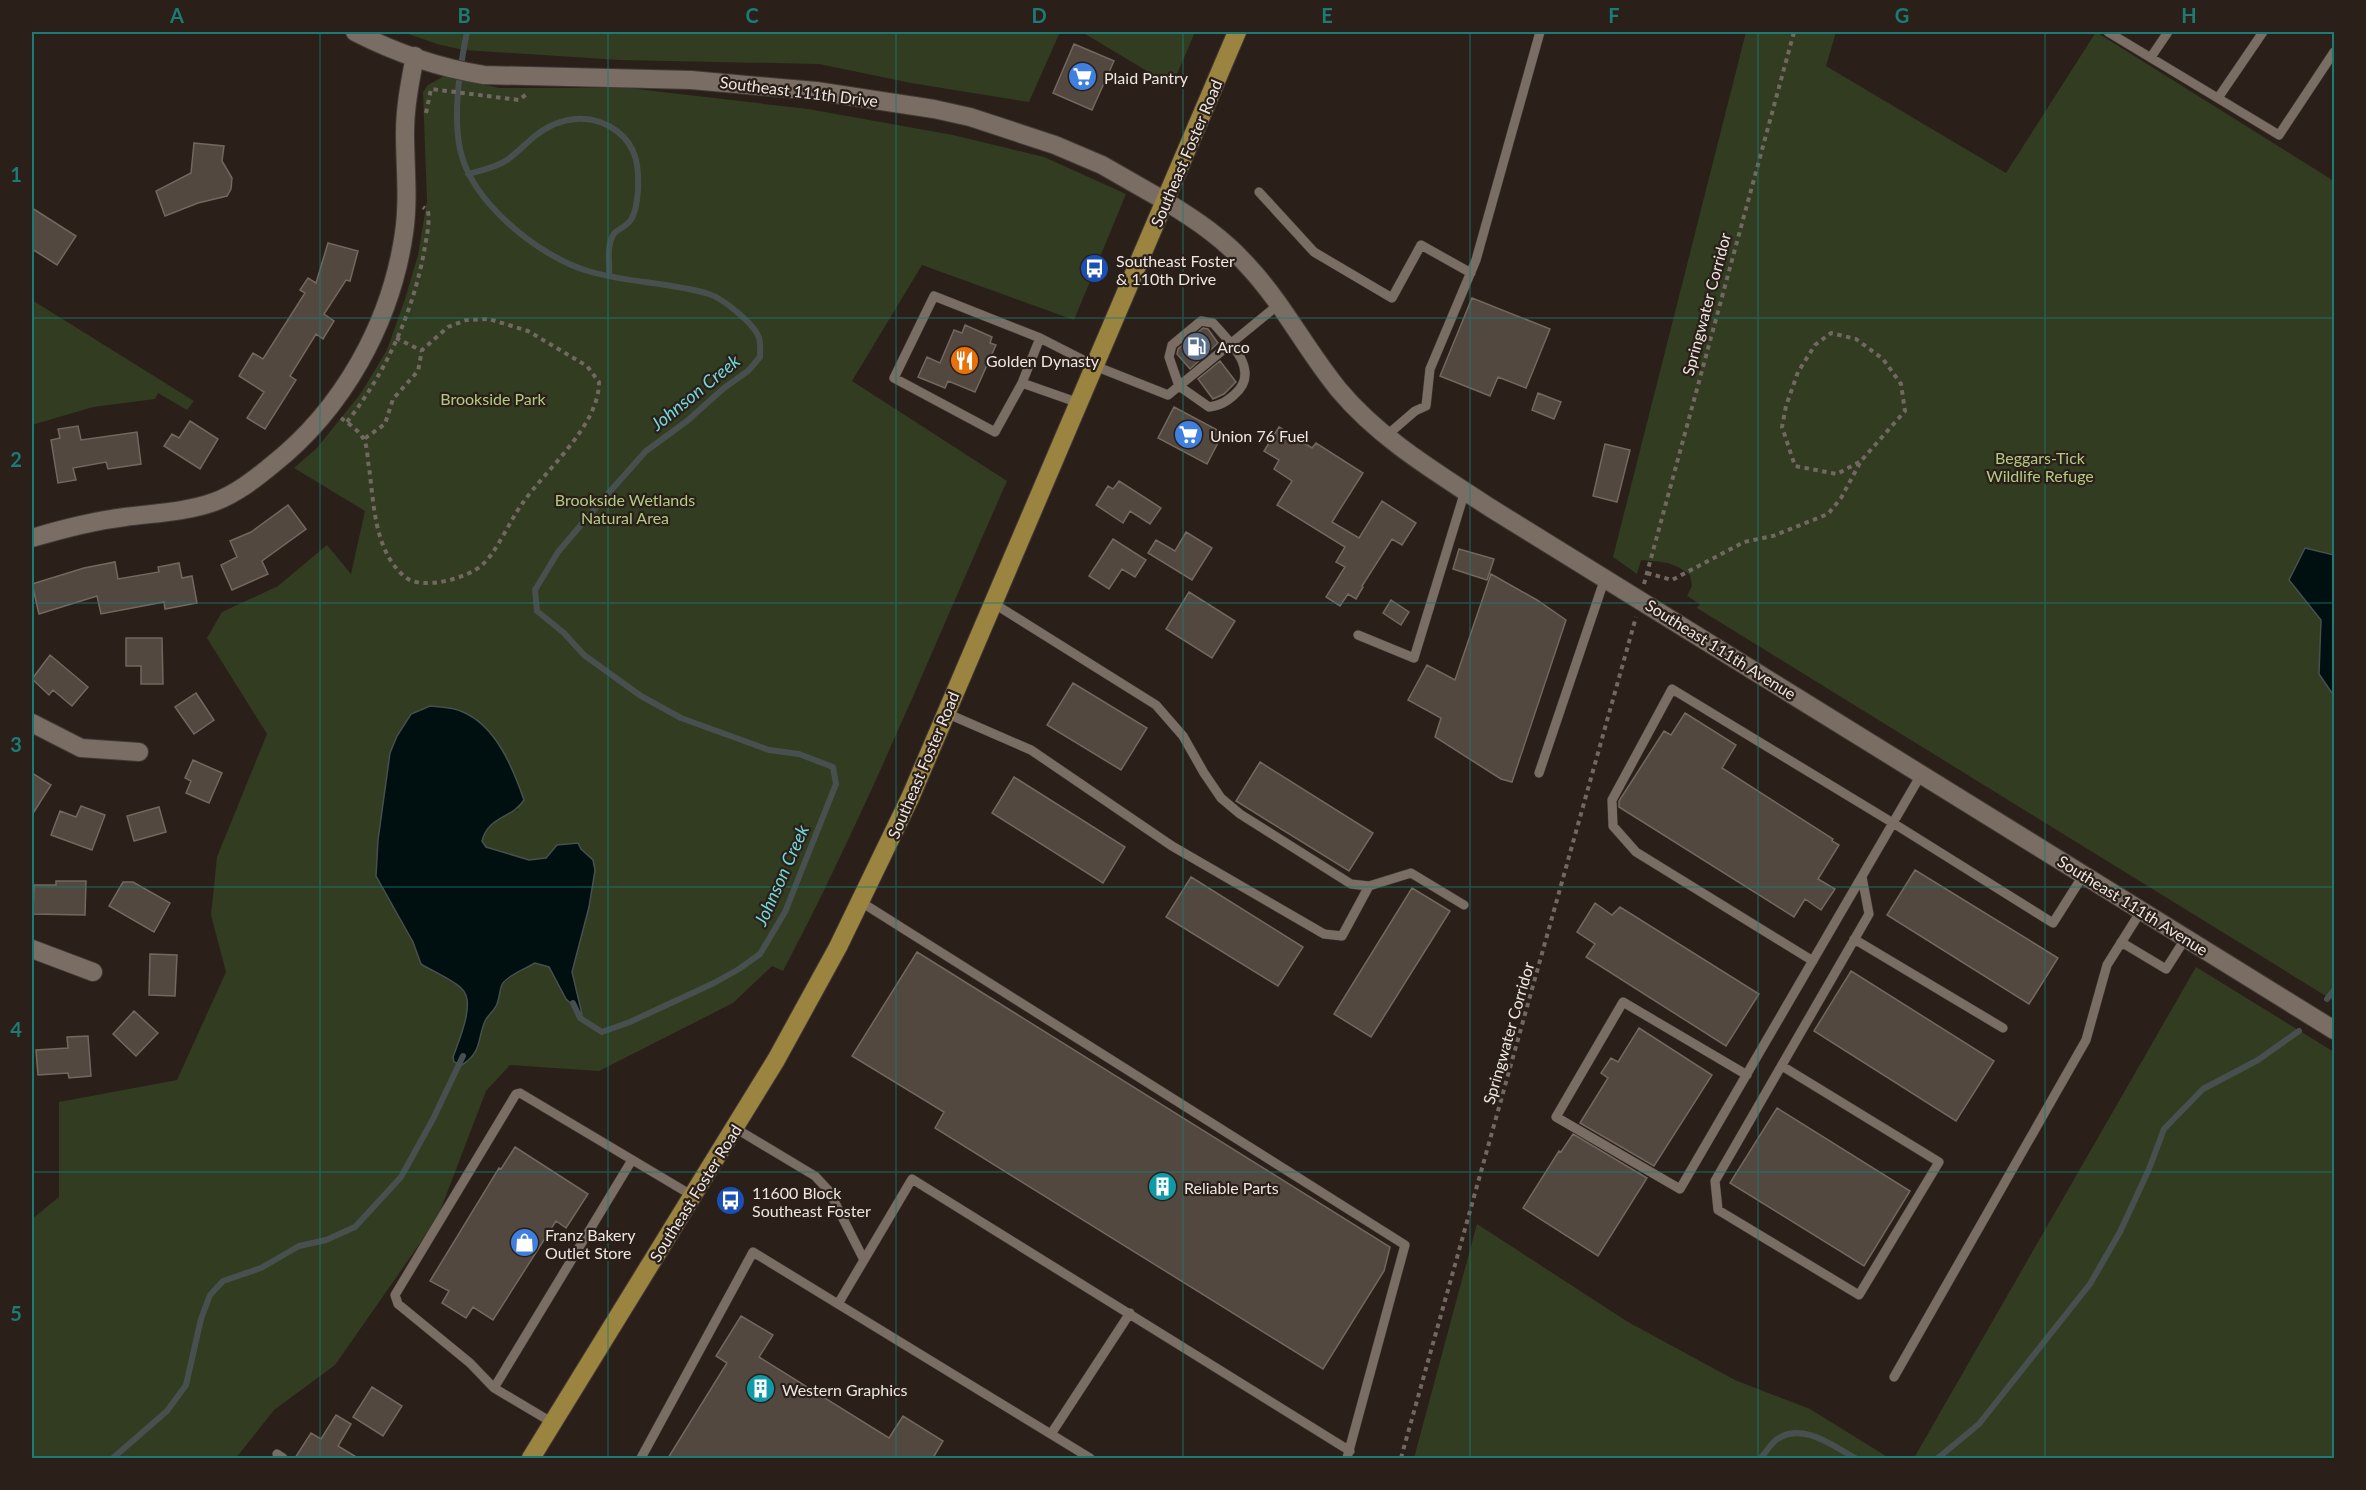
<svg xmlns="http://www.w3.org/2000/svg" width="2366" height="1490" font-family="Lato,sans-serif">
	<rect width="100%" height="100%" fill="#2a2019"/>
	<path fill="#323c20" fill-rule="evenodd" d="M403 32H1060L1029 102 911 83 819 64 620 60 464 50 437 44Z
		M1082 32H1195L1172 86Z
		M1746 32H1836L1826 66 2006 173 2096 32 2334 181V1001L1697 608 1700 604 1687 596 1692 586 1690 575C1672 561 1663 562 1641 560L1637 574 1613 557Z
		M446 75 499 88H628L808 109 953 135 1044 157 1126 194 1074 320 922 265 852 381 1007 481C934 645 867 812 783 971L772 966 733 1003 599 1071 510 1065 486 1091 437 1219 335 1365 274 1410 236 1458H32V1219L59 1197V1102L177 1080 226 972 211 915 217 857 267 734 207 638 222 612 278 586 327 545 351 574 365 511 294 468 317 448 361 393 387 350 405 299 418 255 427 201 423 92 428 85ZM430 706 463 712 485 727 515 775 518 810C501 814 487 824 482 841L486 848 529 860 546 859 581 849 587 853 589 907 572 972 557 979 549 967 535 963 515 974 503 984 496 1006 486 1018 461 988 421 964 413 942 376 876 378 840 390 753Z
		M32 300 194 401 187 410 158 393 155 399 93 407 32 425Z
		M2196 967 2334 1052V1458H1914Z
		M1477 1224 1628 1322 1735 1380 1810 1409 1889 1458H1414Z"/>
	<path fill="#000f10" stroke="#47504f" stroke-width="1.5" d="M2305 548 2334 555V696L2319 674 2321 620 2289 580Z
		M430 706C440 707 453 707 463 712 496 726 513 768 524 800 512 819 489 815 482 841L486 847 529 860 546 858 557 845 578 843 581 849 593 860 595 870 589 907 572 972 582 1014 566 999 549 967 535 963C525 969 510 974 503 983 499 989 500 999 496 1006 493 1012 488 1015 485 1021 477 1040 482 1052 462 1065L454 1062 453 1057C459 1040 476 1002 462 989 455 981 432 971 421 964L413 942 376 876 378 840 390 753 397 736 411 714Z"/>
	<g fill="none" stroke-linecap="round" stroke-linejoin="round">
		<path stroke="#47504f" stroke-width="6" d="M467 32C460 66 453 115 460 149 471 202 538 256 588 271 627 283 669 282 709 294 722 298 755 324 759 338 761 344 760 351 760 357L748 371 724 388 687 421 646 451 597 506 558 552 535 590 537 611 564 633 584 655 641 696 681 718 769 750 799 754 833 767 836 784 785 912 760 954 739 969 714 983 630 1022 602 1032 580 1018 573 1003
			M468 174C482 170 495 168 507 160 517 153 525 144 535 136 560 116 592 112 618 132 637 147 639 167 638 190 637 200 636 217 627 224 623 228 616 230 613 235 606 248 610 262 609 275
			M2327 999 2334 990
			M113 1458 167 1411 186 1385 201 1319 210 1295 223 1281 261 1268 299 1246 326 1240 355 1227 401 1177 433 1119 463 1056
			M1761 1458C1765 1453 1770 1445 1776 1440 1801 1421 1833 1446 1855 1458
			M1938 1458 1979 1424 2090 1284 2120 1232 2149 1169 2164 1129 2203 1089 2258 1060 2299 1031"/>
	</g>
	<path fill="#534840" stroke="#73675e" stroke-width="1.5" d="M1074 44 1114 61 1092 110 1053 93Z
		M194 143 224 146 222 161 232 178 231 189 227 196 198 203 165 216 156 191 191 173Z
		M32 208 76 236 57 265 32 249Z
		M328 243 358 251 350 281 346 280 324 314 334 321 323 339 316 334 290 376 296 380 265 429 247 418 264 392 239 376 253 353 263 359 305 293 300 290 308 278 316 283Z
		M1472 298 1550 329 1526 388 1498 377 1490 396 1440 376Z
		M965 325 992 337 990 343 996 345 975 392 948 381 945 388 918 377 927 357 940 363 954 330 962 333Z
		M1203 328 1208 329 1218 343 1190 369 1177 354 1178 349Z
		M1220 361 1236 382 1224 394 1213 399 1198 379Z
		M1538 393 1561 402 1554 419 1532 410Z
		M1174 407 1223 433 1207 464 1158 438Z
		M190 421 218 439 200 469 164 446 172 434 179 438Z
		M78 426 81 440 137 432 141 464 108 469 106 462 73 468 76 480 58 483 51 440 60 438 58 429Z
		M1279 427 1312 448 1316 443 1363 473 1332 522 1359 538 1382 501 1416 523 1402 545 1392 539 1362 586 1363 587 1356 599 1348 594 1340 606 1326 597 1345 567 1336 562 1345 547 1277 505 1292 481 1274 469 1279 460 1264 451Z
		M1605 444 1630 450 1617 502 1593 496Z
		M1119 481 1161 508 1150 524 1130 511 1123 523 1096 505 1108 486 1113 489Z
		M288 505 306 529 262 561 268 574 232 590 221 565 237 557 230 541 251 532Z
		M1186 532 1212 548 1192 580 1148 553 1156 540 1175 551Z
		M1113 539 1146 560 1135 577 1122 569 1109 589 1089 576Z
		M1459 549 1494 559 1487 580 1453 569Z
		M115 562 118 579 159 572 158 567 179 563 182 578 192 576 197 603 165 609 164 602 101 614 97 596 39 614 32 584 84 568Z
		M1491 574 1537 600 1566 620 1512 782 1501 779 1435 737 1441 718 1408 700 1427 665 1455 680Z
		M1189 592 1235 621 1212 658 1166 629Z
		M1391 600 1409 612 1401 625 1383 613Z
		M126 638H162L163 684H141V666H126Z
		M50 655 88 687 72 706 53 690 49 695 32 679Z
		M1073 683 1147 728 1121 770 1047 725Z
		M196 693 214 720 194 734 175 707Z
		M1685 713 1736 745 1722 768 1833 839 1832 841 1839 845 1818 879 1835 889 1821 910 1805 899 1794 917 1619 807V801L1664 731 1671 735Z
		M193 760 222 773 209 803 186 793 191 781 185 778Z
		M1260 762 1373 833 1349 871 1236 801Z
		M32 773 51 785 32 815Z
		M1014 777 1125 847 1103 883 992 813Z
		M81 806 105 815 92 850 51 835 60 811 76 817Z
		M159 807 166 832 134 841 127 816Z
		M1915 870 2058 958 2029 1004 1887 915Z
		M1191 877 1303 947 1278 986 1166 917Z
		M56 881H86L85 915 33 914 34 885H56Z
		M123 882H133L170 903 154 932 109 906Z
		M1412 888 1450 911 1371 1037 1334 1014Z
		M1595 903 1612 915 1620 907 1759 994 1726 1046 1586 957 1595 944 1577 932Z
		M917 952 1390 1247 1384 1271 1323 1369 935 1128 944 1112 852 1056Z
		M150 954 177 955 175 996 149 995Z
		M1851 971 1994 1061 1956 1121 1814 1031Z
		M134 1011 158 1033 136 1056 113 1034Z
		M1639 1028 1712 1075 1654 1166 1580 1123 1608 1078 1601 1073 1611 1058 1618 1062Z
		M88 1036 91 1076 69 1078 68 1073 38 1075 36 1050 68 1048 67 1037Z
		M1777 1108 1910 1191 1864 1266 1730 1183Z
		M1573 1134 1647 1178 1598 1256 1523 1208 1559 1151 1561 1152Z
		M515 1147 588 1194 566 1228 556 1221 493 1320 473 1307 466 1318 442 1303 449 1291 430 1281 499 1168 501 1169Z
		M741 1316 773 1335 759 1357 889 1438 903 1416 943 1441 933 1458H668L727 1363 716 1356Z
		M372 1387 402 1406 383 1436 353 1417Z
		M336 1415 351 1424 338 1446 358 1458H295L311 1433 321 1439Z"/>
	<g fill="none" stroke-linecap="round" stroke-linejoin="round">
		<defs>
			<path id="service" d="M2108 32 2279 135 2334 52
				M2151 57 2168 32
				M2218 98 2263 32
				M1259 192 1314 252 1392 298 1421 245 1471 273
				M1201 321 1213 323C1230 342 1262 372 1234 395 1226 402 1221 405 1209 407L1179 386 1169 357 1172 345Z
				M1022 383 1040 338
				M1079 403 1022 383 995 432 894 378 934 296 1040 338 1095 366 1168 395 1278 305
				M1386 436 1415 411 1426 406 1430 369 1476 260 1540 32
				M993 603 1156 705 1183 736 1204 773 1221 798 1240 814 1351 884 1369 886 1411 873 1464 905
				M1358 635 1414 658 1465 491
				M946 713 1031 750 1172 846 1324 934 1342 936 1369 886
				M1539 773 1605 578
				M861 902 1405 1245 1347 1458
				M1854 939 2003 1028
				M2121 942 2166 969 2185 939
				M1813 961 1636 852 1613 826 1612 800 1672 689 1893 823 2053 923 2084 874
				M1782 1066 1939 1162 1859 1295 1718 1210 1715 1181 1869 914 1862 877
				M1747 1075 1623 1002 1556 1117 1680 1189 1922 773
				M735 1128 815 1176 829 1191 864 1260
				M1894 1377 2086 1040 2107 965 2141 911
				M494 1388 470 1363 398 1304 395 1295 516 1094 520 1093 693 1196
				M553 1423 494 1388 632 1160
				M1051 1434 1130 1313
				M277 1454 283 1458
				M641 1458 753 1252 838 1304
				M1090 1458 838 1304 912 1179 1350 1451"/>
			<path id="minor" d="M32 538C62 529 93 521 125 517 155 513 186 512 214 502 236 494 255 479 272 465 343 409 391 323 404 233 409 199 405 167 405 133 405 107 410 82 415 56
				M32 723 81 748 139 752
				M32 949 93 972"/>
			<path id="tertiary" d="M1165 201C1196 220 1223 238 1247 265 1283 303 1306 350 1339 390 1380 439 1436 472 1489 507L2334 1030"/>
			<path id="secondary" d="M355 32C394 52 440 68 484 75L691 80 816 91 934 109 970 117 1055 145 1102 165 1165 201"/>
			<path id="primary" d="M531 1458 776 1060 838 947 910 798 1237 32"/>
		</defs>
		<use href="#service" stroke="#423a35" stroke-width="10"/>
		<use href="#minor" stroke="#423a35" stroke-width="20"/>
		<use href="#tertiary" stroke="#423a35" stroke-width="20"/>
		<use href="#secondary" stroke="#423a35" stroke-width="20"/>
		<use href="#primary" stroke="#423a35" stroke-width="20"/>
		<path stroke="#716862" stroke-width="4" stroke-dasharray="4.5 4.5" stroke-linecap="butt" d="M426 113 431 89 519 100 528 93
			M396 338 422 351
			M341 418C349 424 360 431 364 440 368 448 367 459 369 467 374 504 374 551 405 577 422 591 468 578 482 565 497 552 510 520 522 504 546 469 599 426 599 382L587 366 528 331 489 319 466 320 448 327 422 350 418 371 393 399 385 424 364 439
			M347 422C386 372 412 315 424 252 426 239 430 225 428 211L423 207
			M1647 573 1672 580 1744 542 1773 536 1828 514 1841 498 1861 461 1905 411 1901 384 1883 359 1856 339 1831 333 1815 345 1798 372 1786 406 1782 427 1795 466 1837 474 1861 461
			M1644 584 1794 32
			M1401 1458 1636 617"/>
		<use href="#service" stroke="#796d64" stroke-width="9"/>
		<use href="#minor" stroke="#796d64" stroke-width="18"/>
		<use href="#tertiary" stroke="#796d64" stroke-width="18"/>
		<use href="#secondary" stroke="#796d64" stroke-width="18"/>
		<use href="#primary" stroke="#9b843f" stroke-width="18"/>
	</g>
	<path fill="none" stroke="#1a7c74" stroke-width="1.5" stroke-opacity="0.55" d="M320 32V1458M608 32V1458M896 32V1458M1183 32V1458M1470 32V1458M1758 32V1458M2045 32V1458M32 318H2334M32 603H2334M32 887H2334M32 1172H2334"/>
	<defs>
		<symbol id="supermarket-disc" viewBox="-11 -11 22 22"><circle r="9.5" fill="#3f7fe0" stroke="#2a2019"/><path d="M-6-5.5h2.5l.6 2H6L4.5 2H-2.5L-4.4-4H-6ZM-1.5 3.2a1.3 1.3 0 1 0 .1 0ZM3 3.2a1.3 1.3 0 1 0 .1 0Z" fill="#fff"/></symbol>
		<symbol id="bus-disc" viewBox="-11 -11 22 22"><circle r="9.5" fill="#1a4fb4" stroke="#2a2019"/><path d="M-5-6H5V4H4V6H2V4H-2V6H-4V4H-5ZM-3.5-4V0h7V-4ZM-3.5 1.2v1.5H-2V1.2ZM2 1.2v1.5H3.5V1.2Z" fill="#fff"/></symbol>
		<symbol id="fuel-disc" viewBox="-11 -11 22 22"><circle r="9.5" fill="#5c6f8a" stroke="#2a2019"/><path d="M-5.5-6h7V0h2V4h1.3V-2.5L3-4.5l.8-.8L6-3V5H2.5V1h-1V6h-7ZM-4.2-4.7v3.2H.2V-4.7Z" fill="#fff"/></symbol>
		<symbol id="restaurant-disc" viewBox="-11 -11 22 22"><circle r="9.5" fill="#e8710a" stroke="#2a2019"/><path d="M-5-6h1v4h1v-4h1v4h1v-4h1v5L-1.5 .5V6h-2V.5L-5-1ZM5-6V6H3V1.5H1.5Q1.5-4 5-6Z" fill="#fff"/></symbol>
		<symbol id="building-disc" viewBox="-11 -11 22 22"><circle r="9.5" fill="#0f9aa8" stroke="#2a2019"/><path d="M-4-6H4V6H1V3H-1V6H-4ZM-2.5-4.3h1.7v1.8h-1.7ZM.8-4.3h1.7v1.8H.8ZM-2.5-1h1.7V.8h-1.7ZM.8-1h1.7V.8H.8Z" fill="#fff"/></symbol>
		<symbol id="shop-disc" viewBox="-11 -11 22 22"><circle r="9.5" fill="#3f7fe0" stroke="#2a2019"/><path d="M-5-2.5h2.3a2.7 3.5 0 0 1 5.4 0H5L5.5 6h-11ZM-1.5-2.5h3a1.5 2.3 0 0 0-3 0Z" fill="#fff"/></symbol>
	</defs>
	<g fill-rule="evenodd">
		<use href="#supermarket-disc" x="1066" y="60" width="33" height="33"/>
		<use href="#bus-disc" x="1078" y="252" width="33" height="33"/>
		<use href="#fuel-disc" x="1180" y="330" width="33" height="33"/>
		<use href="#restaurant-disc" x="948" y="344" width="33" height="33"/>
		<use href="#supermarket-disc" x="1172" y="418" width="33" height="33"/>
		<use href="#building-disc" x="1146" y="1170" width="33" height="33"/>
		<use href="#bus-disc" x="714" y="1184" width="33" height="33"/>
		<use href="#shop-disc" x="508" y="1226" width="33" height="33"/>
		<use href="#building-disc" x="744" y="1372" width="33" height="33"/>
	</g>
	<g text-anchor="middle" dominant-baseline="central" stroke-width="4.5" stroke-linejoin="round" paint-order="stroke">
		<g font-size="16" fill="#ede6e1" stroke="#2a2019" text-anchor="start">
			<text x="1104" y="77">Plaid Pantry</text>
			<text x="1116" y="260">Southeast Foster<tspan x="1116" dy="18">&amp; 110th Drive</tspan></text>
			<text x="1217" y="346">Arco</text>
			<text x="986" y="360">Golden Dynasty</text>
			<text x="1210" y="435">Union 76 Fuel</text>
			<text x="1184" y="1187">Reliable Parts</text>
			<text x="752" y="1192">11600 Block<tspan x="752" dy="18">Southeast Foster</tspan></text>
			<text x="545" y="1234">Franz Bakery<tspan x="545" dy="18">Outlet Store</tspan></text>
			<text x="782" y="1389">Western Graphics</text>
		</g>
		<g font-size="16" fill="#ede6e1" stroke="#2a2019">
			<text transform="translate(799 91) rotate(7)">Southeast 111th Drive</text>
			<text transform="translate(1186 153) rotate(-67)">Southeast Foster Road</text>
			<text transform="translate(1706 304) rotate(-75)">Springwater Corridor</text>
			<text transform="translate(1721 649) rotate(32)">Southeast 111th Avenue</text>
			<text transform="translate(923 765) rotate(-67)">Southeast Foster Road</text>
			<text transform="translate(2133 905) rotate(32)">Southeast 111th Avenue</text>
			<text transform="translate(1508 1033) rotate(-74)">Springwater Corridor</text>
			<text transform="translate(695 1193) rotate(-58)">Southeast Foster Road</text>
		</g>
		<g font-size="16" fill="#b2cb84" stroke="#2a2019">
			<text x="493" y="398">Brookside Park</text>
			<text x="2040" y="457">Beggars-Tick<tspan x="2040" dy="18">Wildlife Refuge</tspan></text>
			<text x="625" y="499">Brookside Wetlands<tspan x="625" dy="18">Natural Area</tspan></text>
		</g>
		<g font-size="18" font-style="italic" fill="#70d9de" stroke="#2a2019">
			<text transform="translate(695 392) rotate(-39)">Johnson Creek</text>
			<text transform="translate(781 875) rotate(-66)">Johnson Creek</text>
		</g>
	</g>
	<rect width="2366" height="1490" fill="none" stroke="#2a2019" stroke-width="66"/>
	<rect x="33" y="33" width="2300" height="1424" fill="none" stroke="#1a7c74" stroke-width="2"/>
	<g font-size="20" text-anchor="middle" font-weight="bold" fill="#1a7c74">
		<text x="177" y="23">A</text>
		<text x="464" y="23">B</text>
		<text x="752" y="23">C</text>
		<text x="1039" y="23">D</text>
		<text x="1327" y="23">E</text>
		<text x="1614" y="23">F</text>
		<text x="1902" y="23">G</text>
		<text x="2189" y="23">H</text>
		<text x="16" y="182">1</text>
		<text x="16" y="467">2</text>
		<text x="16" y="752">3</text>
		<text x="16" y="1037">4</text>
		<text x="16" y="1321">5</text>
	</g>
</svg>
